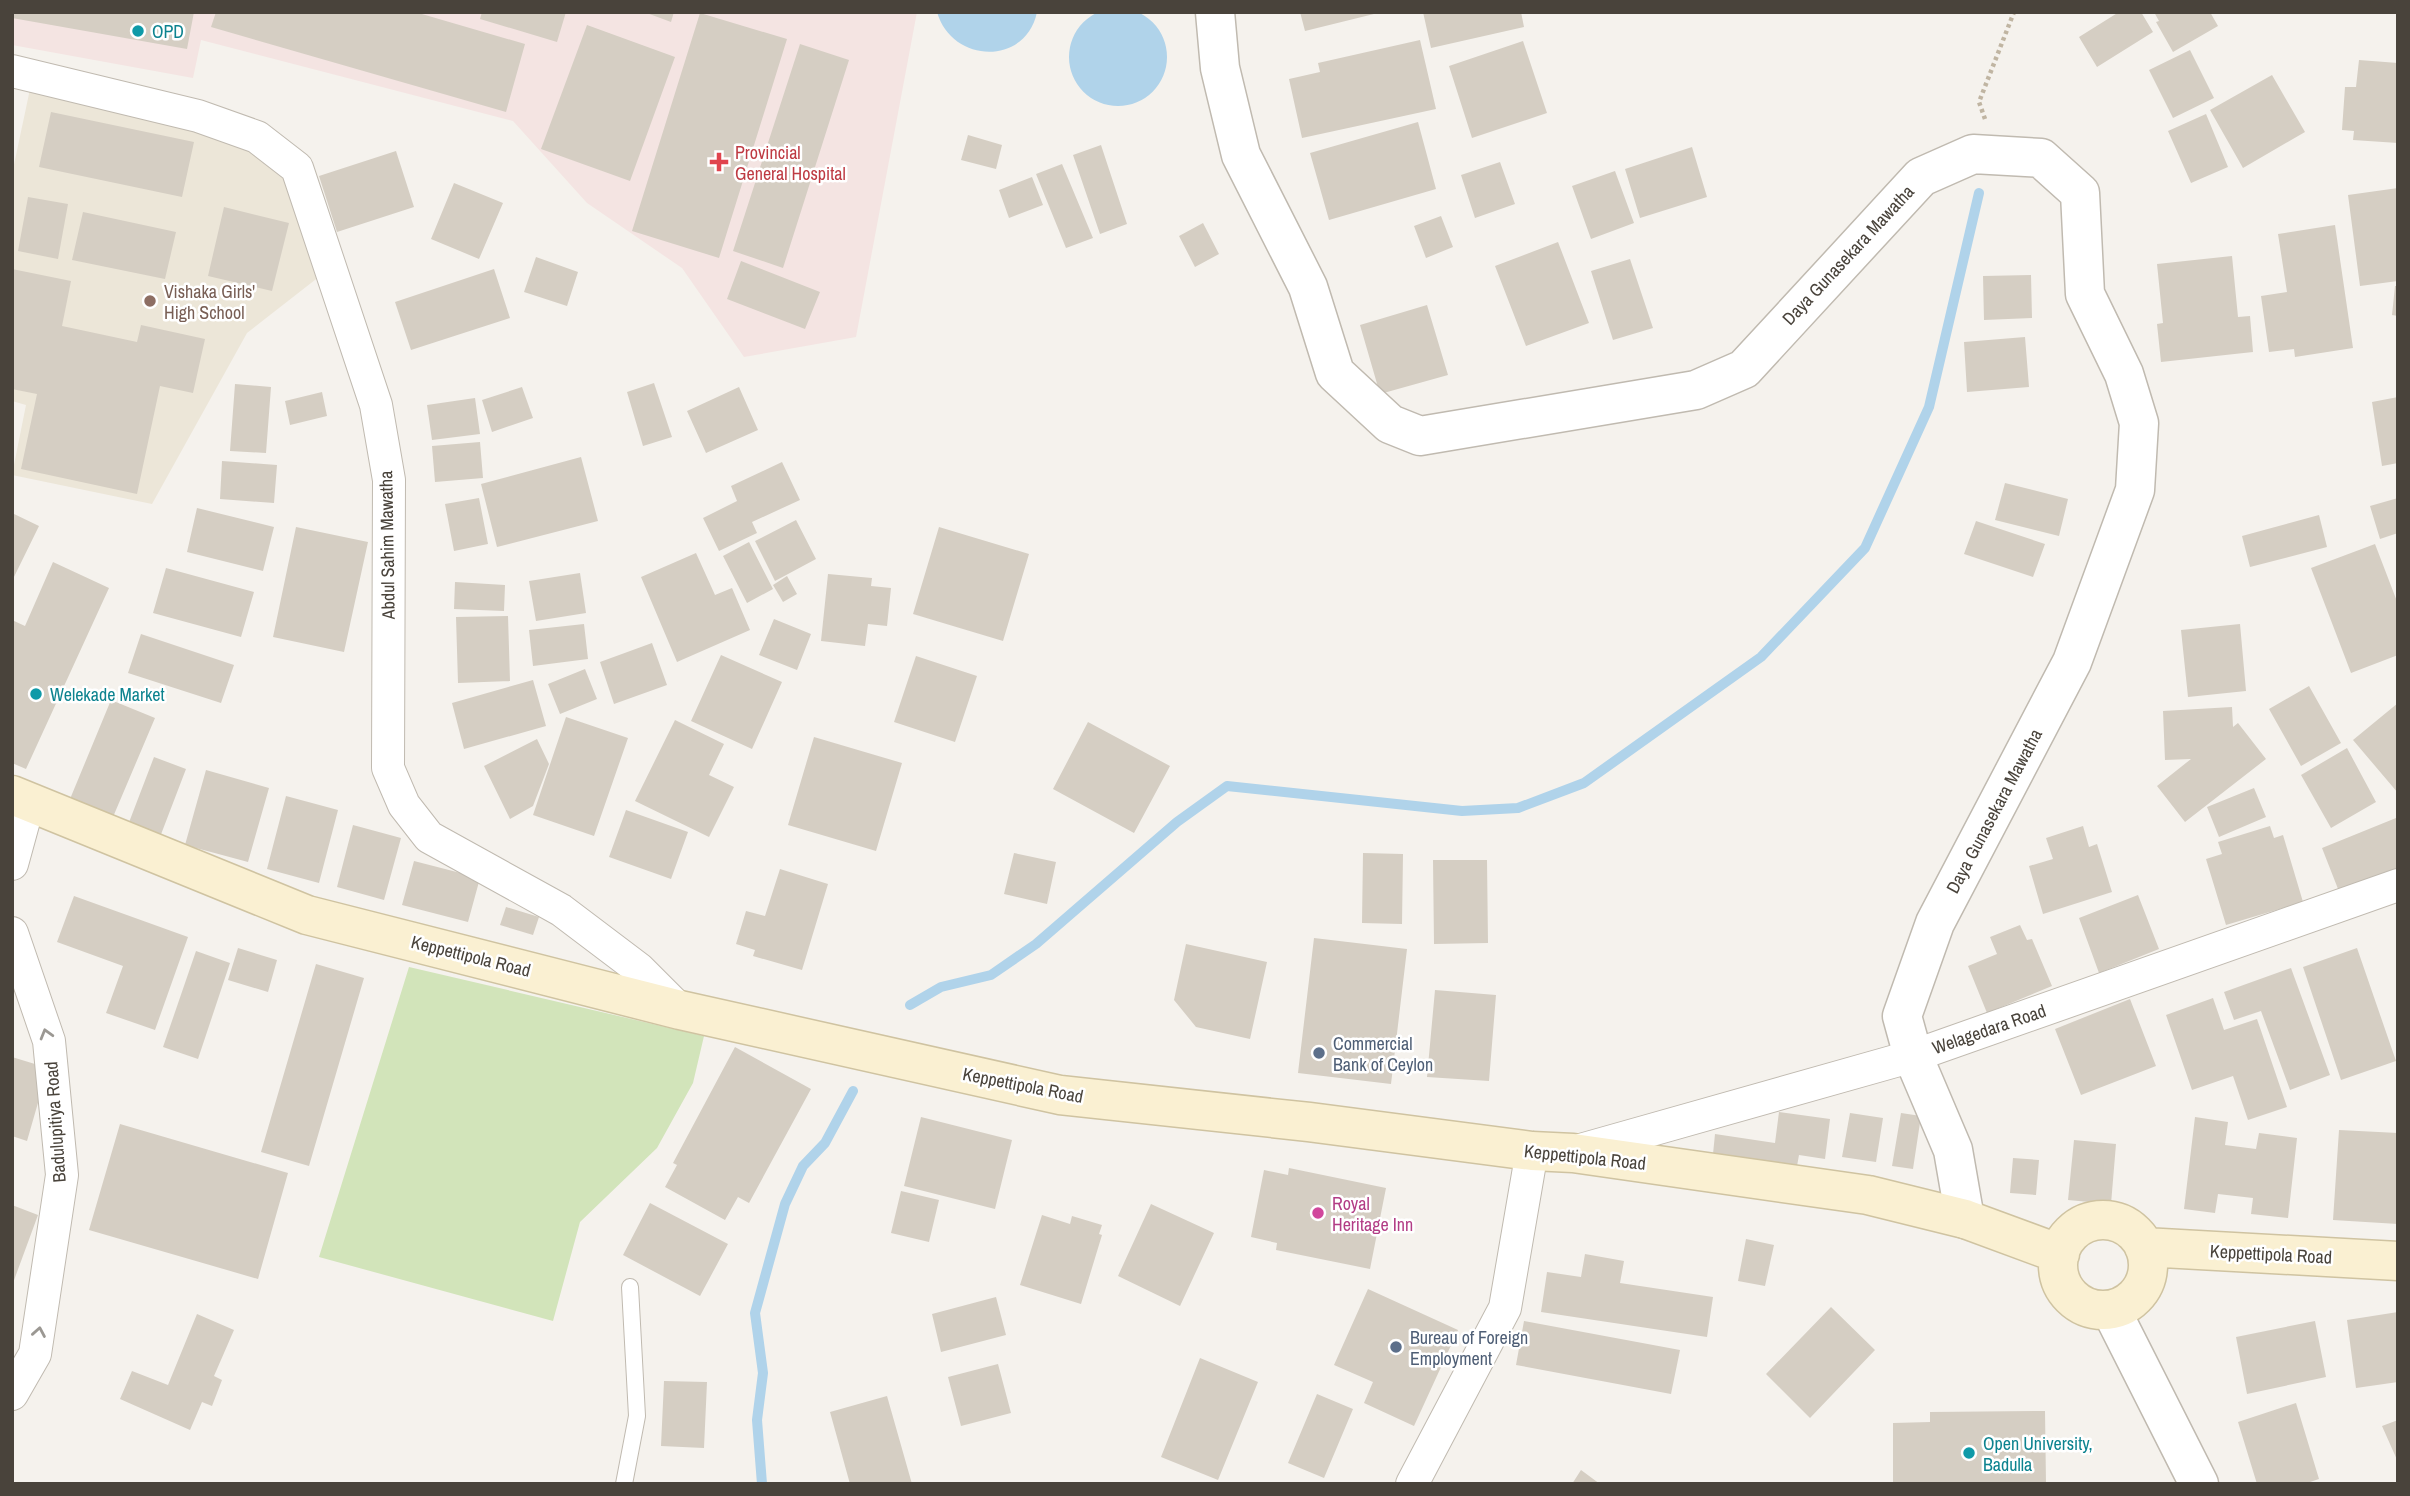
<svg xmlns="http://www.w3.org/2000/svg" width="2410" height="1496" font-family="'Archivo Narrow',sans-serif">
	<rect width="100%" height="100%" fill="#f5f2ed"/>
	<path fill="#ece6d8" d="M33 75 198 116 297 168 329 269 247 333 152 504 12 475 26 405 12 401V174Z"/>
	<path fill="#f4e4e2" d="M12 12H917L856 337 744 357 682 268 587 203 513 121 201 40 193 78 12 45Z"/>
	<path fill="#d2e4ba" d="M409 967 704 1036 693 1083 657 1148 580 1222 553 1321 319 1257Z"/>
	<path fill="#b0d3ea" d="M1069 57a49 49 0 1 1 98 0a49 49 0 1 1-98 0Z
		M937 12H1037C1026 66 952 64 937 12Z"/>
	<g fill="none" stroke-linecap="round" stroke-linejoin="round">
		<path stroke="#b0d3ea" stroke-width="10" d="M910 1005 941 987 991 975 1036 944 1177 822 1227 786 1462 811 1518 808 1584 783 1761 657 1865 548 1929 407 1979 193
			M762 1484 757 1420 763 1373 755 1313 785 1204 803 1166 825 1143 853 1091"/>
	</g>
	<path fill="#d5cec3" d="M12 12H194L187 49 12 18Z
		M216 12H415L525 44 506 112 211 27Z
		M482 12H566L557 42 480 19Z
		M644 12H674L671 22Z
		M1300 12H1378V13L1305 31Z
		M1423 12H1521L1524 27 1431 48Z
		M2119 12H2141L2153 32 2097 67 2079 37Z
		M2154 12H2210L2218 26 2173 52 2156 22 2159 21Z
		M700 13 787 39 719 258 632 231Z
		M587 25 675 57 630 181 541 149Z
		M1420 40 1436 109 1302 138 1289 79 1320 72 1318 63Z
		M1523 41 1547 113 1472 138 1449 66Z
		M800 44 849 60 783 268 733 251Z
		M2190 50 2214 98 2173 118 2149 70Z
		M2359 60 2398 63V143L2353 140 2354 131 2342 130 2345 87H2356Z
		M2272 75 2305 132 2243 168 2210 110Z
		M51 112 194 142 182 197 39 167Z
		M2206 114 2228 167 2191 183 2168 131Z
		M1418 122 1436 189 1329 220 1310 153Z
		M968 135 1002 145 996 169 961 160Z
		M1101 145 1127 224 1100 234 1073 155Z
		M1692 147 1707 197 1640 218 1625 169Z
		M396 151 414 207 337 232 319 176Z
		M1500 162 1515 204 1475 218 1461 175Z
		M1062 164 1093 238 1066 248 1036 174Z
		M1615 171 1634 223 1591 239 1572 186Z
		M1032 177 1043 205 1009 218 999 190Z
		M454 183 503 203 479 259 431 239Z
		M2398 188V281L2360 286 2348 195Z
		M28 197 68 204 58 259 18 251Z
		M224 207 289 223 272 291 208 276Z
		M83 212 176 232 165 279 72 260Z
		M1441 216 1453 247 1426 258 1414 226Z
		M1203 223 1219 254 1195 267 1179 236Z
		M2335 225 2353 348 2295 357 2294 349 2269 352 2261 296 2287 292 2278 234Z
		M1558 242 1589 323 1526 346 1495 266Z
		M2232 256 2238 317 2250 316 2253 352 2161 362 2157 324 2163 323 2157 264Z
		M536 257 578 272 567 306 524 292Z
		M1630 259 1653 328 1613 340 1591 271Z
		M741 261 820 292 805 329 727 299Z
		M12 269 71 281 62 326 137 342 141 325 205 339 193 393 160 386 137 494 21 469 37 394 12 389Z
		M494 269 510 318 411 350 395 302Z
		M2031 275 2032 318 1984 320 1983 276Z
		M2395 286H2398V316L2392 315Z
		M1427 305 1448 375 1380 394 1360 325Z
		M2025 337 2029 387 1967 392 1964 342Z
		M654 383 672 437 643 446 627 392Z
		M235 384 271 387 266 453 230 451Z
		M522 387 533 418 492 432 482 400Z
		M739 387 758 430 706 453 687 411Z
		M322 392 327 416 290 425 285 401Z
		M2398 397V463L2382 466 2372 402Z
		M475 398 480 434 432 440 427 405Z
		M480 442 483 478 435 482 432 446Z
		M581 457 598 521 497 547 481 484Z
		M222 461 277 465 274 503 220 499Z
		M782 462 800 500 752 522 757 533 719 551 703 518 737 501 731 486Z
		M2005 483 2068 499 2059 536 1995 520Z
		M479 498 488 544 454 551 445 504Z
		M2398 498V533L2380 539 2370 506Z
		M197 508 274 527 263 571 187 552Z
		M12 513 39 526 12 581Z
		M2319 515 2327 547 2250 567 2242 536Z
		M796 520 816 559 775 581 755 541Z
		M1976 521 2045 544 2033 577 1964 554Z
		M296 527 368 542 344 652 273 637Z
		M939 527 1029 554 1003 641 913 614Z
		M749 542 773 589 747 603 723 556Z
		M2375 544 2398 604V655L2351 673 2311 568Z
		M696 553 715 595 732 588 750 630 677 662 641 577Z
		M53 562 109 588 26 769 12 763V620L25 626Z
		M166 568 254 592 241 637 153 613Z
		M580 573 586 613 536 621 529 581Z
		M828 574 872 578 871 586 891 588 887 626 868 624 865 646 821 641Z
		M787 576 797 594 783 602 773 585Z
		M455 582 505 585 504 611 454 609Z
		M508 616 510 681 458 683 456 617Z
		M774 619 811 634 797 670 759 655Z
		M584 624 588 659 533 666 529 630Z
		M2240 624 2246 691 2188 697 2181 630Z
		M141 634 234 665 221 703 128 673Z
		M652 643 667 685 614 704 600 662Z
		M721 655 782 682 752 749 691 721Z
		M916 656 977 676 955 742 894 722Z
		M585 669 597 699 560 714 548 684Z
		M533 680 546 726 464 749 452 703Z
		M2309 686 2341 743 2301 766 2269 709Z
		M111 700 155 718 113 817 70 799Z
		M2398 703V793L2353 740Z
		M2232 707 2233 727 2238 723 2266 759 2185 822 2157 786 2191 759 2165 760 2163 711Z
		M566 717 628 738 594 836 533 815Z
		M675 720 724 744 709 775 734 787 709 837 635 801Z
		M1088 722 1170 766 1134 833 1053 789Z
		M814 737 902 763 876 851 788 825Z
		M537 739 549 764 533 806 510 819 484 766Z
		M2347 748 2376 802 2331 828 2301 775Z
		M154 757 186 769 160 837 128 825Z
		M206 770 269 788 248 862 185 845Z
		M2254 788 2266 817 2219 837 2207 807Z
		M286 796 338 810 319 883 267 869Z
		M626 810 688 832 671 879 609 857Z
		M2396 818 2398 872 2340 894 2322 848Z
		M353 825 401 838 384 900 337 887Z
		M2083 826 2089 847 2097 844 2112 892 2043 914 2029 866 2053 859 2046 838Z
		M2270 826 2274 838 2283 835 2303 902 2226 925 2206 859 2222 854 2218 842Z
		M1014 853 1056 862 1047 904 1004 894Z
		M1363 853 1403 854 1402 924 1362 923Z
		M1433 860H1487L1488 943 1434 944Z
		M414 861 480 878 468 922 402 905Z
		M780 869 828 884 802 970 753 956 755 950 736 944 746 911 765 916Z
		M2138 895 2159 949 2099 973 2079 918Z
		M74 896 188 937 155 1030 106 1013 123 966 57 942Z
		M506 907 539 917 533 935 500 925Z
		M2020 925 2027 940 2032 939 2052 986 1987 1013 1968 966 1997 954 1990 937Z
		M1314 938 1407 949 1391 1084 1298 1073Z
		M1186 944 1267 962 1250 1039 1196 1027 1174 1000Z
		M238 948 277 960 268 992 228 980Z
		M2357 948 2396 1061 2341 1080 2303 967Z
		M196 951 230 963 198 1059 163 1047Z
		M316 964 364 978 309 1166 261 1152Z
		M2291 968 2330 1075 2290 1090 2261 1011 2234 1020 2224 992Z
		M1435 990 1496 995 1489 1081 1427 1077Z
		M2213 998 2224 1030 2257 1019 2287 1107 2248 1120 2233 1076 2192 1090 2166 1015Z
		M2130 999 2156 1066 2081 1095 2055 1029Z
		M735 1047 811 1089 749 1203 738 1197 725 1220 665 1187 677 1165 673 1163Z
		M12 1057 48 1068 27 1141 12 1136Z
		M1779 1112 1830 1119 1825 1159 1799 1155 1797 1166 1713 1154 1715 1134 1775 1143Z
		M1850 1113 1883 1118 1876 1162 1842 1157Z
		M1901 1113 1921 1116 1913 1169 1892 1166Z
		M921 1117 1012 1140 995 1209 904 1186Z
		M2195 1117 2228 1122 2225 1145 2256 1149 2259 1133 2297 1138 2288 1218 2251 1214 2253 1198 2218 1194 2215 1213 2184 1209Z
		M120 1124 288 1173 258 1279 89 1230Z
		M2339 1130 2398 1133V1224L2333 1220Z
		M2074 1140 2116 1144 2111 1204 2068 1200Z
		M2013 1158 2039 1160 2036 1195 2010 1193Z
		M1289 1168 1386 1188 1370 1269 1276 1250 1277 1243 1251 1237 1264 1170 1288 1175Z
		M901 1191 939 1200 929 1242 891 1233Z
		M650 1203 728 1244 700 1296 623 1255Z
		M1151 1204 1214 1233 1180 1306 1118 1276Z
		M12 1205 38 1215 13 1283H12Z
		M1042 1215 1070 1224 1072 1216 1102 1225 1099 1234 1102 1235 1081 1304 1020 1285Z
		M1746 1239 1774 1245 1765 1286 1738 1281Z
		M1585 1254 1624 1261 1620 1283 1713 1297 1707 1337 1541 1312 1547 1272 1581 1277Z
		M1368 1289 1458 1330 1414 1426 1364 1403 1373 1382 1334 1365Z
		M996 1297 1006 1335 941 1352 932 1314Z
		M1831 1307 1875 1350 1810 1418 1766 1374Z
		M2398 1312V1382L2356 1388 2347 1320Z
		M197 1314 234 1330 214 1376 222 1380 212 1406 202 1402 190 1430 120 1399 132 1371 168 1385Z
		M1524 1321 1680 1350 1671 1394 1516 1365Z
		M2315 1321 2326 1377 2247 1394 2236 1337Z
		M1200 1358 1258 1382 1218 1480 1161 1457Z
		M998 1364 1011 1413 961 1426 948 1377Z
		M664 1381 707 1382 704 1448 661 1446Z
		M1317 1394 1353 1409 1324 1478 1288 1463Z
		M887 1396 912 1484H850L830 1412Z
		M2296 1403 2319 1479 2304 1484H2257L2238 1422Z
		M2045 1411 2046 1484H1893V1423L1930 1422V1412Z
		M2398 1420V1462L2382 1426Z
		M1581 1470 1600 1484H1572Z"/>
	<g fill="none" stroke-linecap="round" stroke-linejoin="round">
		<defs>
			<path id="service" d="M624 1484 637 1416 630 1287"/>
			<path id="minor" d="M12 71 198 116 257 137 297 168 376 405 389 480 388 768 404 805 429 837 561 910 639 969 680 1010
				M12 864 29 802
				M12 933 49 1041 62 1175 35 1354 12 1394
				M1577 1151 1913 1056 2398 885
				M1412 1484 1505 1308 1532 1151"/>
			<path id="tertiary" d="M1215 12 1220 68 1241 155 1308 287 1335 373 1390 424 1420 436 1696 390 1744 369 1921 177 1973 154 2041 158 2080 193 2085 294 2124 374 2139 423 2135 490 2072 662 1935 923 1902 1016 1913 1056 1953 1150 1965 1219
				M2111 1310 2199 1484"/>
			<path id="secondary" d="M12 795 307 915 680 1010 1060 1095 1309 1122 1532 1151 1573 1153 1868 1195 1965 1219 2060 1254
				M2058 1265a45 45 0 1 1 90 0a45 45 0 1 1-90 0Z
				M2144 1247 2398 1261"/>
		</defs>
		<use href="#service" stroke="#c0bab0" stroke-width="18"/>
		<use href="#minor" stroke="#c0bab0" stroke-width="34"/>
		<use href="#tertiary" stroke="#c0bab0" stroke-width="41"/>
		<use href="#secondary" stroke="#cfc3a1" stroke-width="41"/>
		<path stroke="#c0b5a2" stroke-width="4.5" stroke-dasharray="3.5 3.5" stroke-linecap="butt" d="M1985 119 1979 102 2014 12"/>
		<use href="#service" stroke="#fff" stroke-width="16"/>
		<use href="#minor" stroke="#fff" stroke-width="32"/>
		<use href="#tertiary" stroke="#fff" stroke-width="38"/>
		<use href="#secondary" stroke="#faf0d2" stroke-width="38"/>
	</g>
	<defs><path id="oneway-chevron" d="M-2-3.5L2.5 0L-2 3.5" fill="none" stroke-width="1.6" stroke-linecap="round" stroke-linejoin="round" transform="scale(1.75)"/></defs>
	<g stroke="#9b9893">
		<use href="#oneway-chevron" transform="translate(46 1034) rotate(-106)"/>
		<use href="#oneway-chevron" transform="translate(39 1332) rotate(-80)"/>
	</g>
	<g fill="#0f9aa8" stroke="#fff" stroke-width="2.5">
		<circle cx="138" cy="31" r="7"/>
		<circle cx="36" cy="694" r="7"/>
		<circle cx="1969" cy="1453" r="7"/>
	</g>
	<path fill="#e0444e" stroke="#fff" stroke-width="2.5" d="M715.5 151.5h7v7h7v7h-7v7h-7v-7h-7v-7h7z"/>
	<circle fill="#8d6e63" stroke="#fff" stroke-width="2.5" cx="150" cy="301" r="7"/>
	<g fill="#5c6f8a" stroke="#fff" stroke-width="2.5">
		<circle cx="1319" cy="1053" r="7"/>
		<circle cx="1396" cy="1347" r="7"/>
	</g>
	<circle fill="#d1479c" stroke="#fff" stroke-width="2.5" cx="1318" cy="1213" r="7"/>
	<g text-anchor="middle" dominant-baseline="central" stroke-width="5" stroke-linejoin="round" paint-order="stroke">
		<g font-size="18" fill="#0d838f" stroke="#fff" text-anchor="start">
			<text x="152" y="31">OPD</text>
			<text x="50" y="694">Welekade Market</text>
			<text x="1983" y="1443">Open University,<tspan x="1983" dy="21">Badulla</tspan></text>
		</g>
		<g font-size="18" fill="#be3a42" stroke="#fff" text-anchor="start">
			<text x="735" y="152">Provincial<tspan x="735" dy="21">General Hospital</tspan></text>
		</g>
		<g font-size="18" fill="#49433b" stroke="#fff">
			<text transform="translate(1848 255) rotate(-47)">Daya Gunasekara Mawatha</text>
			<text transform="translate(387 545) rotate(-91)">Abdul Sahim Mawatha</text>
			<text transform="translate(1994 811) rotate(-62)">Daya Gunasekara Mawatha</text>
			<text transform="translate(471 956) rotate(14)">Keppettipola Road</text>
			<text transform="translate(1989 1029) rotate(-19)">Welagedara Road</text>
			<text transform="translate(1023 1085) rotate(11)">Keppettipola Road</text>
			<text transform="translate(55 1122) rotate(-94)">Badulupitiya Road</text>
			<text transform="translate(1585 1157) rotate(6)">Keppettipola Road</text>
			<text transform="translate(2271 1254) rotate(3)">Keppettipola Road</text>
		</g>
		<g font-size="18" fill="#785e54" stroke="#fff" text-anchor="start">
			<text x="164" y="291">Vishaka Girls'<tspan x="164" dy="21">High School</tspan></text>
		</g>
		<g font-size="18" fill="#4e5e75" stroke="#fff" text-anchor="start">
			<text x="1333" y="1043">Commercial<tspan x="1333" dy="21">Bank of Ceylon</tspan></text>
			<text x="1410" y="1337">Bureau of Foreign<tspan x="1410" dy="21">Employment</tspan></text>
		</g>
		<g font-size="18" fill="#b23c85" stroke="#fff" text-anchor="start">
			<text x="1332" y="1203">Royal<tspan x="1332" dy="21">Heritage Inn</tspan></text>
		</g>
	</g>
	<rect width="2410" height="1496" fill="none" stroke="#49433b" stroke-width="28"/>
</svg>
